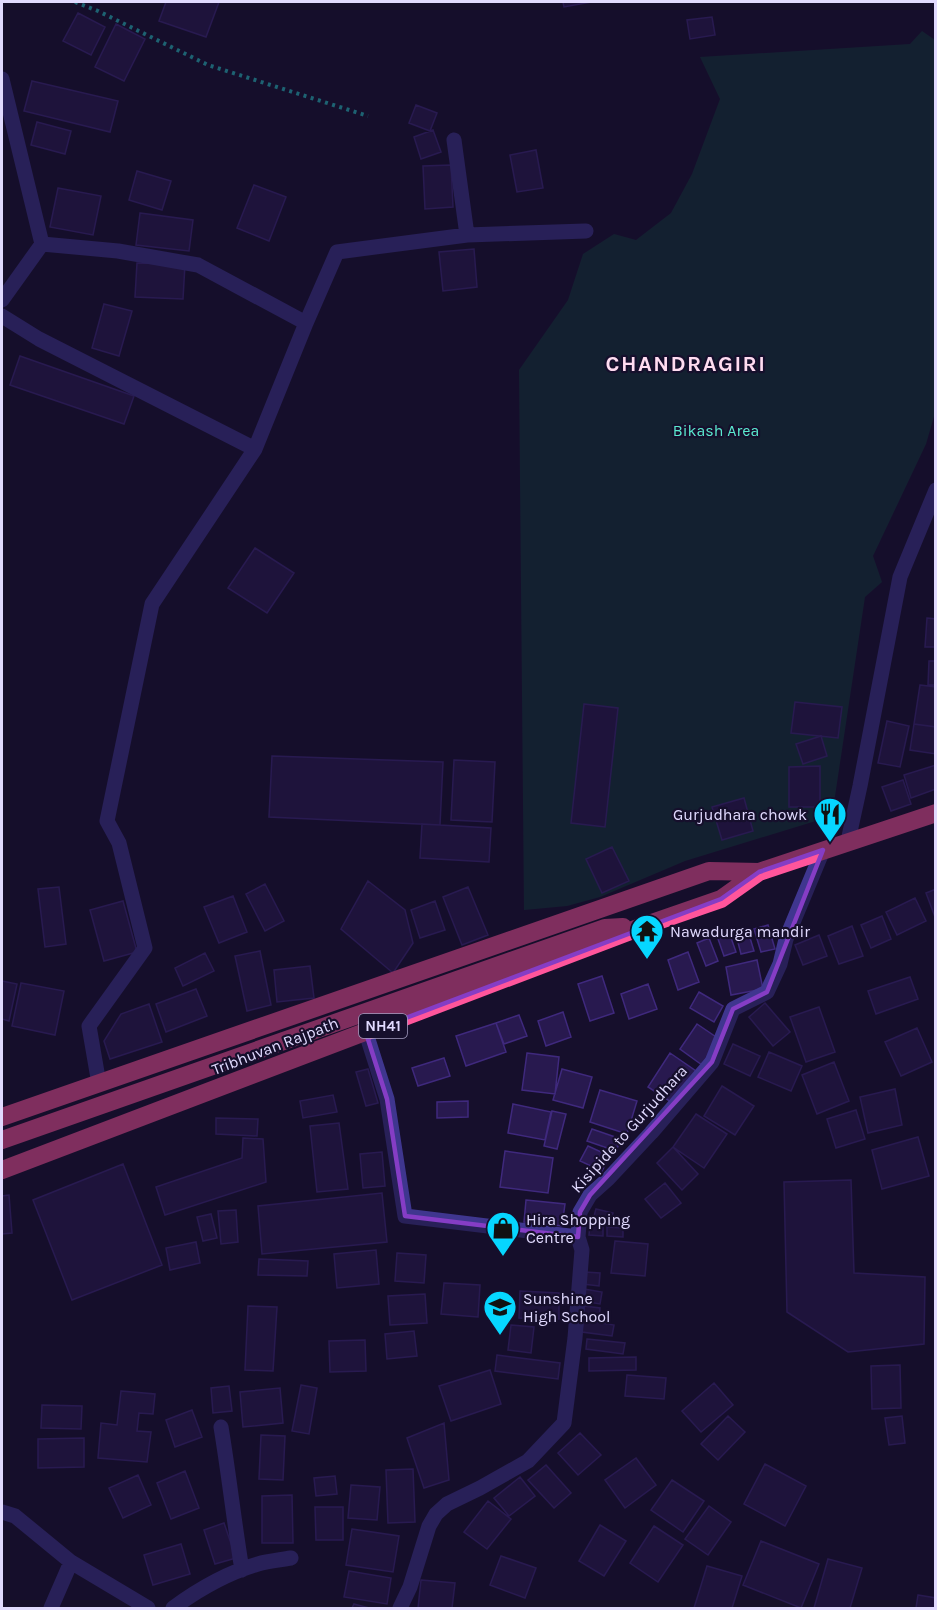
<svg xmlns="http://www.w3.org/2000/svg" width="937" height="1610" font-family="Karla,sans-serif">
	<rect width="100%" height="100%" fill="#160f2c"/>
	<path fill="#113637" d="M922 31 935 40V413L926 444 873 556 882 582 865 597 832 816 685 861 600 897 567 906 524 910 519 370 568 300 583 254 614 234 636 240 671 213 692 174 720 99 700 57 910 44Z"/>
	<path fill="#28194f" stroke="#3f297d" stroke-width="1.5" d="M166 2H219L206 37 159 21Z
		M563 2H591L564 7Z
		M78 13 105 27 91 55 63 41Z
		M712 17 715 35 690 39 687 20Z
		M116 24 145 39 124 81 95 67Z
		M32 81 118 101 110 132 24 111Z
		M416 105 437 113 430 131 409 123Z
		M37 122 71 131 65 154 31 145Z
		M433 130 441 152 421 159 414 137Z
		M536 150 543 188 517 192 510 155Z
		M451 165 453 207 425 209 423 166Z
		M137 171 171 181 162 210 129 200Z
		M254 185 286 197 269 241 237 228Z
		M58 188 101 196 93 235 50 227Z
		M140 213 193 220 189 251 136 245Z
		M474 249 477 287 443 291 439 252Z
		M137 263 185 264 183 299 135 297Z
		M104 304 132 311 119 356 92 348Z
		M20 356 134 396 124 424 10 385Z
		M255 548 294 573 267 613 228 588Z
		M927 618 936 619V647H925Z
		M929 661H936V685H928Z
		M920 685 936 687V727L914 724Z
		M795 702 842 707 838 738 791 733Z
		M584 704 618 708 605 827 571 823Z
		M887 721 909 726 900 767 878 763Z
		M914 724 936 727V754L910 750Z
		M821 736 827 756 803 764 796 744Z
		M272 756 443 762 440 825 269 817Z
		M454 760 495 762 492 822 451 820Z
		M936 765V789L911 798 904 775Z
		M820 766V807H789V767Z
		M903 780 911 804 891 811 882 787Z
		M744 798 753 831 722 840 712 807Z
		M422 824 491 828 489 862 420 858Z
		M612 847 629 881 602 893 586 859Z
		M368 881 405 910 413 943 393 973 341 929Z
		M265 884 284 921 265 931 246 894Z
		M59 887 66 944 45 947 38 889Z
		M468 887 488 935 462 945 443 897Z
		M936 889V917H935L926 893Z
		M233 896 247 932 219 943 204 907Z
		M915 898 926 921 897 935 886 912Z
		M123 901 137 952 104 961 90 910Z
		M435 901 445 930 420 938 411 910Z
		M882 916 891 939 871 948 861 925Z
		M768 925 775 949 761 952 754 929Z
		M852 926 863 956 839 964 828 936Z
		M747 928 754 951 741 954 735 931Z
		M729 932 736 952 724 956 717 936Z
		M819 935 827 956 803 965 795 945Z
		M709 938 718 961 706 966 697 943Z
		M260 951 271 1005 247 1011 235 956Z
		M688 952 699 982 678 990 668 960Z
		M205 953 214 971 183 986 175 968Z
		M757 960 763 989 731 995 726 967Z
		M310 966 314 998 277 1002 274 970Z
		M602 976 614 1013 590 1021 578 984Z
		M910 977 918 999 876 1014 868 991Z
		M2 981 17 984 9 1021 2 1019Z
		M21 983 64 991 55 1035 12 1026Z
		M648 984 657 1009 629 1019 621 994Z
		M196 989 207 1016 166 1032 156 1004Z
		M699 992 723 1006 714 1022 690 1008Z
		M765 1003 790 1032 773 1046 749 1017Z
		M149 1004 162 1042 110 1059 104 1041 121 1014Z
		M819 1007 835 1052 806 1062 790 1017Z
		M563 1012 571 1037 546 1046 538 1021Z
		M519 1015 527 1036 504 1044 496 1023Z
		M496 1023 506 1052 466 1066 456 1036Z
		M697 1024 719 1039 702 1065 680 1049Z
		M917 1028 932 1062 901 1076 885 1042Z
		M733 1044 760 1056 750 1076 724 1064Z
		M769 1052 802 1066 791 1091 758 1077Z
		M527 1053 559 1057 555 1094 522 1090Z
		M670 1053 696 1071 674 1104 648 1087Z
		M444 1058 450 1076 418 1086 412 1068Z
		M834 1062 849 1101 817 1114 802 1075Z
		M368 1069 378 1103 366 1106 356 1072Z
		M562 1069 592 1077 583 1108 553 1100Z
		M722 1086 754 1106 735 1135 704 1116Z
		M895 1089 902 1125 868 1133 860 1097Z
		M600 1090 637 1101 627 1134 590 1122Z
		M333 1095 337 1112 303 1118 300 1101Z
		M468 1101V1117L437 1118V1102Z
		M513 1104 551 1112 545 1140 508 1133Z
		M856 1110 865 1139 836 1148 827 1119Z
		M552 1111 566 1114 557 1149 544 1146Z
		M696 1114 727 1134 704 1168 673 1147Z
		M216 1118 258 1119 257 1136 216 1134Z
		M339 1123 348 1189 317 1192 310 1126Z
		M592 1129 621 1139 616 1151 587 1141Z
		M918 1137 929 1176 882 1189 872 1150Z
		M243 1138 263 1139 266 1182 165 1215 156 1187 242 1158Z
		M588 1146 610 1156 602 1171 580 1161Z
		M673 1147 698 1174 682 1190 657 1163Z
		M505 1151 553 1158 548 1193 500 1187Z
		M382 1152 385 1186 363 1188 360 1154Z
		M123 1164 162 1265 72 1300 33 1200Z
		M851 1180 854 1273 925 1277 924 1344 848 1352 787 1312 784 1182Z
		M665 1183 681 1203 661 1218 645 1199Z
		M382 1193 387 1242 262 1254 258 1206Z
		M9 1195 12 1233 2 1234V1196Z
		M526 1200 565 1204 562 1226 524 1222Z
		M596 1209 613 1213 610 1223 593 1220Z
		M236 1210 238 1242 221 1244 218 1211Z
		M211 1214 217 1238 203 1241 197 1217Z
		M590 1225 603 1226V1236L589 1235Z
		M607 1227 623 1228V1237L607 1236Z
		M615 1241 648 1244 645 1276 611 1273Z
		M196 1242 200 1263 170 1270 166 1248Z
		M376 1250 379 1284 337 1288 334 1254Z
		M397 1253 426 1255 424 1283 395 1281Z
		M259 1259 308 1261 307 1276 258 1275Z
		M584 1272 600 1273 599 1286 583 1284Z
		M444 1283 480 1285 478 1317 441 1314Z
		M584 1289 602 1292 600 1304 582 1301Z
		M520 1291 559 1293V1319L519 1318Z
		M425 1294 427 1323 390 1325 388 1296Z
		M248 1306 277 1307 273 1371 245 1370Z
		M584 1306 600 1308 599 1319 582 1316Z
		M583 1320 614 1325 612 1336 582 1332Z
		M511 1325 534 1327 531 1353 508 1350Z
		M414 1331 417 1356 387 1359 385 1334Z
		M587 1339 625 1343 623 1354 586 1349Z
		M365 1340 366 1371 330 1372 329 1341Z
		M497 1355 560 1363 558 1379 495 1371Z
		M636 1357V1370L589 1371V1358Z
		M900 1365 901 1408 872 1409 871 1366Z
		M490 1370 501 1404 451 1421 439 1386Z
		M627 1375 666 1378 664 1399 625 1396Z
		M714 1383 733 1405 701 1432 682 1411Z
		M301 1385 317 1388 309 1434 292 1431Z
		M229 1386 232 1411 213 1413 211 1388Z
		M280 1388 283 1423 243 1427 240 1392Z
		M121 1391 155 1394 153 1414 139 1413 137 1431 151 1432 147 1462 98 1458 101 1423 117 1425Z
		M42 1405 82 1406 81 1429 41 1428Z
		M192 1410 202 1437 175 1447 166 1420Z
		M728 1416 745 1432 718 1460 701 1444Z
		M902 1416 905 1443 889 1445 885 1418Z
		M444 1423 449 1480 424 1488 407 1438Z
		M580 1433 601 1455 578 1475 558 1453Z
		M261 1435 285 1436 283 1480 259 1479Z
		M84 1438V1467L38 1468V1439Z
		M636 1458 656 1485 625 1508 605 1480Z
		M765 1464 806 1486 785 1526 744 1504Z
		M546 1465 571 1493 554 1508 528 1480Z
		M413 1469 415 1522 388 1523 386 1470Z
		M185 1471 199 1508 171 1519 157 1483Z
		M138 1475 151 1505 123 1518 109 1488Z
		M335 1476 337 1494 316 1496 314 1478Z
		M520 1477 535 1496 509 1516 494 1498Z
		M672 1480 704 1501 683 1532 651 1510Z
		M351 1485 380 1487 377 1520 348 1518Z
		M292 1495 293 1543H262V1496Z
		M488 1501 511 1519 487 1549 464 1532Z
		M709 1506 731 1522 708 1555 685 1539Z
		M315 1507H343V1540H316Z
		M224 1523 236 1558 215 1564 204 1530Z
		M600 1525 626 1541 604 1576 579 1561Z
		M654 1526 683 1545 658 1582 630 1563Z
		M352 1529 399 1536 393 1572 346 1565Z
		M761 1541 819 1564 801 1608 743 1585Z
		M181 1544 190 1574 153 1585 144 1555Z
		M501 1556 536 1568 525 1598 490 1585Z
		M828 1559 862 1568 850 1608H814Z
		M707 1566 742 1576 732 1608H694Z
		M349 1571 391 1578 387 1604 344 1597Z
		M421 1580 455 1583 452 1608H418Z
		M918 1595 936 1598V1608H916Z
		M354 1604 369 1608H352Z"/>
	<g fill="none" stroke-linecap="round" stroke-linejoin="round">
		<path stroke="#26c7c7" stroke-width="4" stroke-dasharray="3 4.5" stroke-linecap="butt" d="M75 2 98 11 208 65 368 116"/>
		<path stroke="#3f368f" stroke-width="15" d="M2 79 42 244 2 300
			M454 140 467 235
			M42 244 118 251 198 265 306 323
			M2 316 39 339 255 449
			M848 841 860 786 900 577 936 490
			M366 1033 387 1099 405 1216 578 1237
			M99 1084 89 1026 145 948 119 843 107 821 152 604 255 449 306 323 337 252 467 235 586 231
			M221 1427C229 1475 234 1522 242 1570
			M2 1512 15 1516 71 1562 148 1608
			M51 1608 71 1562
			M173 1608C199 1589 226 1573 258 1564 268 1561 280 1560 291 1558
			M400 1608 410 1587 429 1526 436 1514 447 1504 480 1488 528 1461 564 1423 575 1338 582 1250 578 1237 580 1212 590 1195 608 1179 651 1133 712 1062 733 1009 767 992 780 964 786 939 823 850"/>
		<path stroke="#ff559b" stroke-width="18" d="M2 1117 709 871 759 872
			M2 1140 605 928 623 927
			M2 1170 646 925 721 899 759 872 936 813"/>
	</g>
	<path d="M0 0H937V1610H0ZM823 850 767 992 733 1009 712 1062 590 1195 580 1212 578 1237 405 1216 387 1099 366 1033 721 899 759 872Z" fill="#160f2c" fill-opacity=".55" fill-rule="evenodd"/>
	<path fill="none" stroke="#853dc5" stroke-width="4.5" stroke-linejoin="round" d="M823 850 767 992 733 1009 712 1062 590 1195 580 1212 578 1237 405 1216 387 1099 366 1033 721 899 759 872Z"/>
	<defs>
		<symbol id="restaurant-pin" viewBox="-11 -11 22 30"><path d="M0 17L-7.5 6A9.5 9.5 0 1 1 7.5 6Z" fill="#06d6ff" stroke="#160f2c"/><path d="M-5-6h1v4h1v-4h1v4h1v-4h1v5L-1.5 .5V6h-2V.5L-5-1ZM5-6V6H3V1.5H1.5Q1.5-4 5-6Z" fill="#111"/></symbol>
		<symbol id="temple-pin" viewBox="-11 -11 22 30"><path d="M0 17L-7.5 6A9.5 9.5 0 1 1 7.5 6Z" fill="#06d6ff" stroke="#160f2c"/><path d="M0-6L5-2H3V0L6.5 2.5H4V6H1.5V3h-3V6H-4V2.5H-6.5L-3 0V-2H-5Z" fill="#111"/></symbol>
		<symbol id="shop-pin" viewBox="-11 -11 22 30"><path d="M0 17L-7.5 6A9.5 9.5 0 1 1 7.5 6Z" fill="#06d6ff" stroke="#160f2c"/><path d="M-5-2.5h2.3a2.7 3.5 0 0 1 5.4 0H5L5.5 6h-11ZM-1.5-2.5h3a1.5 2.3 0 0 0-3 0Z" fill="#111"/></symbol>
		<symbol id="school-pin" viewBox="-11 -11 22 30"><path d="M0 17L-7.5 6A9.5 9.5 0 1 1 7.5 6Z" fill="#06d6ff" stroke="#160f2c"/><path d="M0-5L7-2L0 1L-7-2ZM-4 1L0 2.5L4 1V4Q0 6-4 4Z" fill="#111"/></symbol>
	</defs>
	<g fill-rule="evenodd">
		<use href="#restaurant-pin" x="811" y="795" width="38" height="52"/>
		<use href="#temple-pin" x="628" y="912" width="38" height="52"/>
		<use href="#shop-pin" x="484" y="1209" width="38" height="52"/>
		<use href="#school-pin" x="481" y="1288" width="38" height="52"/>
	</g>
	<g text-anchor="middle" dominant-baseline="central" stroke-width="4.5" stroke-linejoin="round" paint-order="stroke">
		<rect fill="#160f2c" stroke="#a49dc0" stroke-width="1.5" x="359" y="1014" width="48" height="24" rx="4.5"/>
		<g font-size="15" font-weight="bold" fill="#e1daff">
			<text x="383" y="1026">NH41</text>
		</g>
		<g font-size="16" fill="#5bead0" stroke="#160f2c">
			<text x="716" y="430">Bikash Area</text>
		</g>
		<g font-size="16" fill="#e1daff" stroke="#160f2c" text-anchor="start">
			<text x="807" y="814" text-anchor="end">Gurjudhara chowk</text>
			<text x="670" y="931">Nawadurga mandir</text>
			<text x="526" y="1219">Hira Shopping<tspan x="526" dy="18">Centre</tspan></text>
			<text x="523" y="1298">Sunshine<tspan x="523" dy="18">High School</tspan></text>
		</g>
		<g font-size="16" fill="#e1daff" stroke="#160f2c">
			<text transform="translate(275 1046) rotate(-21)">Tribhuvan Rajpath</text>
			<text transform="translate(629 1129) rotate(-48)">Kisipide to Gurjudhara</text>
		</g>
		<g font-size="22" font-weight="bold" letter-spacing="1.5" fill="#ffdcf0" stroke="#160f2c">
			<text x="686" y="364">CHANDRAGIRI</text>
		</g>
	</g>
	<rect width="937" height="1610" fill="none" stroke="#e1daff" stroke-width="6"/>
</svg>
